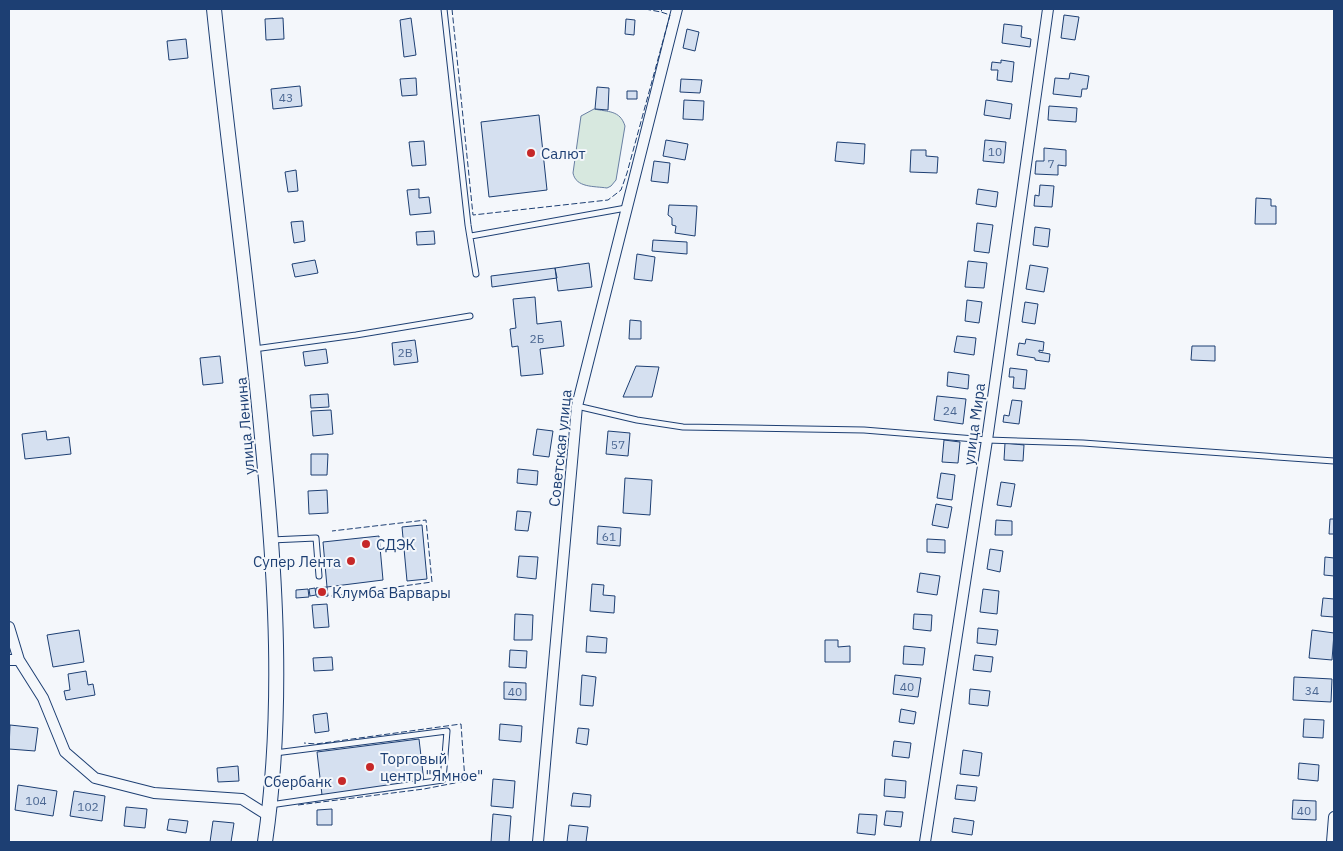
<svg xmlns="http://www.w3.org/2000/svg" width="1343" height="851" font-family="'IBM Plex Sans',sans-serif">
	<rect width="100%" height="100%" fill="#f4f7fb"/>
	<path fill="#d7e8df" stroke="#687fa3" d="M594 109C608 112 620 110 625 126L616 180 611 186 607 188C594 186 576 188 573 173L581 116Z"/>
	<path fill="#d5e0f0" stroke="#1d3f73" d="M1064 15 1079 17 1075 40 1061 38Z
		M283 18 284 39 266 40 265 19Z
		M411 18 416 55 404 57 400 20Z
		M626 19 635 20 634 35 625 34Z
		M1004 24 1022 26 1021 37 1031 39 1030 47 1002 43Z
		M687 29 699 32 695 51 683 48Z
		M186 39 188 58 169 60 167 41Z
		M1001 60 1014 62 1012 82 997 80 998 70H991L992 62 1001 63Z
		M1070 73 1089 76 1087 89H1082L1081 97 1053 94 1055 78 1069 79Z
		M416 78 417 95 402 96 400 79Z
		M681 79 702 80 700 93 680 92Z
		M300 86 302 106 273 109 271 89Z
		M597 87 609 88 608 110 595 109Z
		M627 91H637V99H627Z
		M684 100 704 101 703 120 683 119Z
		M986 100 1012 104 1010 119 984 115Z
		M1049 106 1077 108 1076 122 1048 120Z
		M539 115 547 190 489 197 481 122Z
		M666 140 688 144 685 160 663 156Z
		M985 140 1006 142 1004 163 983 161Z
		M424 141 426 165 412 166 409 142Z
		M837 142 865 144 864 164 835 161Z
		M1044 148 1066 150V166L1058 165V175L1035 174 1036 161H1044Z
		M911 150H926V156L938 157 937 173 910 172Z
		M654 161 670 163 668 183 651 181Z
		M296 170 298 191 288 192 285 172Z
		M1040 185 1054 186 1052 207 1034 206 1035 195 1039 196Z
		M419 189V198L429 197 431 213 410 215 407 190Z
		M978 189 998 192 996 207 976 204Z
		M1256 198 1271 199V206H1276V224H1255Z
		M669 205 697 206 695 236 675 233 676 226 672 225V218L668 215Z
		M303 221 305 241 294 243 291 222Z
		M977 223 993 225 989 253 974 251Z
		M1035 227 1050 229 1048 247 1033 245Z
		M434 231 435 244 417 245 416 232Z
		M653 240 687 242V254L652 251Z
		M637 254 655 257 652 281 634 279Z
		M315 260 318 273 295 277 292 264Z
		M968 261 987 263 984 288 965 287Z
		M589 263 592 287 558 291 555 268Z
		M1030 265 1048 268 1044 292 1026 289Z
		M555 268 557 278 492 287 491 276Z
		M535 297 537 324 561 321 564 346 540 349 543 374 521 376 518 346 512 347 510 329 516 328 513 299Z
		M967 300 982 302 979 323 965 321Z
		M1025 302 1038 304 1035 324 1022 322Z
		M630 320 641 321V339H629Z
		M957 336 976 338 974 355 954 352Z
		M1026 339 1044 342 1043 351 1039 350V352L1050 354 1049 362 1035 360V358L1017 355 1019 343 1025 344Z
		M415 340 418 362 394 365 392 343Z
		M1192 346H1215V361L1191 360Z
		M326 349 328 363 305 366 303 352Z
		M220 356 223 383 203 385 200 358Z
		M636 366 659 367 652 397H623Z
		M1010 368 1027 370 1025 389 1013 388 1014 377H1009Z
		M948 372 969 375 968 389 947 386Z
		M328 394 329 407 311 408 310 395Z
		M937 396 966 399 963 424 934 420Z
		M1012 400 1022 401 1019 424 1003 422 1004 415 1009 416Z
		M331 410 333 434 313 436 311 411Z
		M537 429 553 431 549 457 533 455Z
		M46 431 47 440 69 437 71 454 25 459 22 434Z
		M608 431 630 433 628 456 606 454Z
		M944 440 960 442 958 463 942 462Z
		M1005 443 1024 445 1023 461 1004 460Z
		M311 454H328L327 475H311Z
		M518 469 538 471 537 485 517 483Z
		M941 473 955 475 952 500 937 498Z
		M625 478 652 480 650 515 623 513Z
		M1001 482 1015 484 1011 507 997 505Z
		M327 490 328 513 309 514 308 491Z
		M936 504 952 507 948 528 932 525Z
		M517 511 531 512 528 531 515 530Z
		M1330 519H1334V534H1329Z
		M996 520 1012 521V535H995Z
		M422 525 427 579 407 581 402 527Z
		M598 526 621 528 620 546 597 544Z
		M379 536 383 580 327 587 323 542Z
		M927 539 945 540V553L927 552Z
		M990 549 1003 551 1000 572 987 569Z
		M519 556 538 557 536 579 517 577Z
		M1325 557 1334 558V576L1324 575Z
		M920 573 940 576 937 595 917 592Z
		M592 584 604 585 603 595 615 596 614 613 590 611Z
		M327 587 328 596 317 597 316 588Z
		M315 588 316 595 310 596 309 589Z
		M308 589 309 597 296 598V590Z
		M983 589 999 591 997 614 980 612Z
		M1323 598 1334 599V617L1321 616Z
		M327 604 329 627 314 628 312 605Z
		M515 614 533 615 532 640H514Z
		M914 614 932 615 931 631 913 629Z
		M978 628 998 630 996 645 977 643Z
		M79 630 84 662 53 667 47 635Z
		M1312 630 1334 633 1332 660 1309 658Z
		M587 636 607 638 606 653 586 652Z
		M825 640H838V647L850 646V662H825Z
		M904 646 925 648 923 665 903 664Z
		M510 650 527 651 526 668 509 667Z
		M975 655 993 657 991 672 973 670Z
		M332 657 333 670 314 671 313 658Z
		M86 671 88 685 93 684 95 695 66 700 64 691 70 690 68 674Z
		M582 675 596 677 593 706 580 705Z
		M895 675 921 678 918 697 893 694Z
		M1294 677 1332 679 1331 702 1293 700Z
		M504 682 526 683V700L504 699Z
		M970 689 990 691 988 706 969 704Z
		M901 709 916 712 914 724 899 722Z
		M327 713 329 731 315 733 313 715Z
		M1304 719 1324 720 1323 738 1303 737Z
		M500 724 522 726 521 742 499 740Z
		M10 725 38 728 35 751 9 749Z
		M578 728 589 729 587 745 576 743Z
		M419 739 424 782 322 795 317 752Z
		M894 741 911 743 909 758 892 756Z
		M963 750 982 753 979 776 960 774Z
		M1299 763 1319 765 1318 781 1298 779Z
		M238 766 239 781 218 782 217 768Z
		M493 779 515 781 513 808 491 806Z
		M885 779 906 781 905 798 884 796Z
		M18 785 57 791 53 816 15 810Z
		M957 785 977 787 975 801 955 799Z
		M74 791 105 796 102 821 70 816Z
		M573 793 591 795 590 807 571 806Z
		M1293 800 1316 801V820L1292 819Z
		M126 807 147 809 145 828 124 826Z
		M332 809V825H317V810Z
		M886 811 903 812 901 827 884 825Z
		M493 814 511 816 509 842H491Z
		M859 814 877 815 875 835 857 833Z
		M954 818 974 821 972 835 952 832Z
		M169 819 188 821 186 833 167 830Z
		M213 821 234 823 231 842H210Z
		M569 825 588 827 586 842H567Z"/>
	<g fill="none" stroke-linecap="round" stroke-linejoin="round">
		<defs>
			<path id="lane" d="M444 9 468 225 476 274
				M471 236 626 208
				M254 349 356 335 470 316
				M577 406 637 420 683 427 864 430 987 440 1083 443 1334 461
				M271 540 316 538 319 576
				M270 805 443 780 447 731 275 753"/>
			<path id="street" d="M9 627 19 660
				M9 660H19L43 698 65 752 95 778 154 793 242 799 269 816
				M538 842 577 406 677 9
				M925 842 987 440 1048 9
				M1332 842 1334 817"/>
			<path id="secondary" d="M214 9C229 155 250 301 263 448 276 579 284 712 265 842"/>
		</defs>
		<use href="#lane" stroke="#1d3f73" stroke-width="7"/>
		<use href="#street" stroke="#1d3f73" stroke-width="12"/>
		<use href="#secondary" stroke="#1d3f73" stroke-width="16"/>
		<use href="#lane" stroke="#f4f7fb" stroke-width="5"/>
		<use href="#street" stroke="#f4f7fb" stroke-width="10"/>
		<use href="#secondary" stroke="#f4f7fb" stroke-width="14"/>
		<path stroke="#1d3f73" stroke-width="1" stroke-dasharray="6 2.5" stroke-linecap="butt" d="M452 9 473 215 608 200 621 190 627 173 670 15 661 12
			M645 9 661 12 662 9
			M331 596 432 582 426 520 332 531
			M298 805 424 789 465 781 461 724 316 744 304 743"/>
	</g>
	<g fill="#c62828" stroke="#f4f7fb" stroke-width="2">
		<circle cx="531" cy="153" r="5"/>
		<circle cx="366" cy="544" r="5"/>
		<circle cx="351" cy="561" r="5"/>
		<circle cx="322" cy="592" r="5"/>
		<circle cx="370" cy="767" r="5"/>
		<circle cx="342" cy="781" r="5"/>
	</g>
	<g text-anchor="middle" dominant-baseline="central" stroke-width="4" stroke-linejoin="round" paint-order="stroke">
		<g font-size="12" fill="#4b6792">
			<text x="286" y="97">43</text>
			<text x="995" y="151">10</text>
			<text x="1051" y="163">7</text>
			<text x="537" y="338">2Б</text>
			<text x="405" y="352">2В</text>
			<text x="950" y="410">24</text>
			<text x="618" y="444">57</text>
			<text x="609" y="536">61</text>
			<text x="907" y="686">40</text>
			<text x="1312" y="690">34</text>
			<text x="515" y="691">40</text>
			<text x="36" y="800">104</text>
			<text x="88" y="806">102</text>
			<text x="1304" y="810">40</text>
		</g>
		<g font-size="15" fill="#1d3f73" stroke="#f4f7fb" text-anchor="start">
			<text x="541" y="153">Салют</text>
			<text x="376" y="544">СДЭК</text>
			<text x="341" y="561" text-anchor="end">Супер Лента</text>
			<text x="332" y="592">Клумба Варвары</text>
			<text x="380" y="758">Торговый<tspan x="380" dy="17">центр "Ямное"</tspan></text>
			<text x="332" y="781" text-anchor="end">Сбербанк</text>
		</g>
		<g font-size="15" fill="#1d3f73" stroke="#f4f7fb">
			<text transform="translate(974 424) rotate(-82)">улица Мира</text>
			<text transform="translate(245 426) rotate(-95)">улица Ленина</text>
			<text transform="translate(560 448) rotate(-84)">Советская улица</text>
		</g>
	</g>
	<rect width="1343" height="851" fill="none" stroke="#1d3f73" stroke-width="20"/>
</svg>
